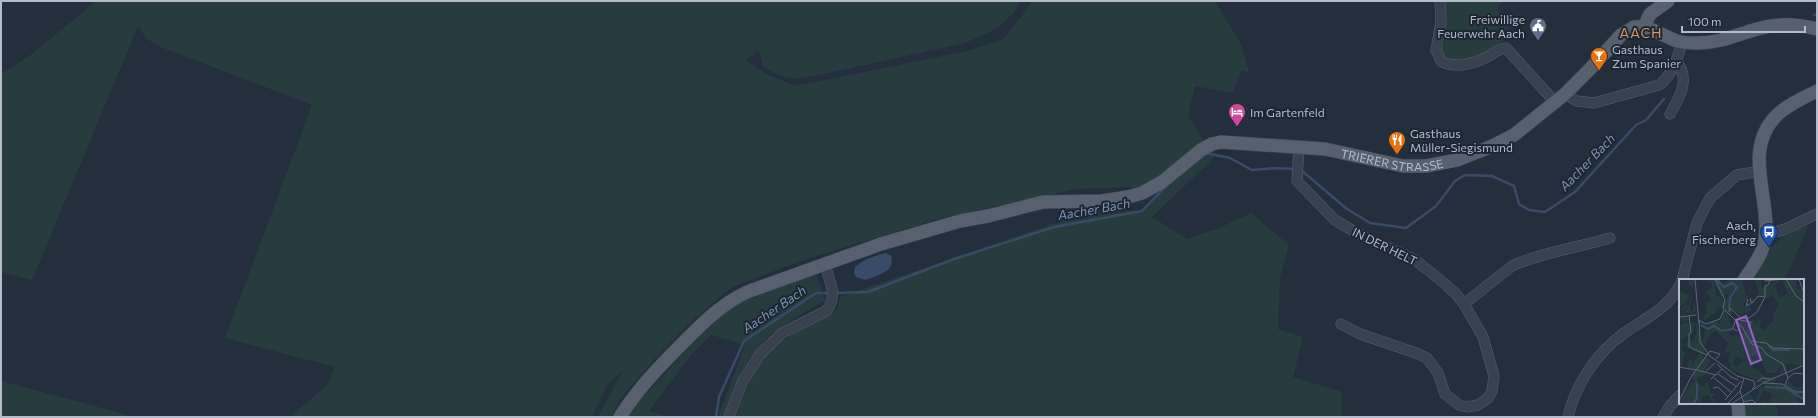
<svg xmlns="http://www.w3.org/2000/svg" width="1818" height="418" font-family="Commissioner,sans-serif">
	<rect width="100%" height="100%" fill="#242f3e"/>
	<path fill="#263c3f" d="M96 1H1021C1009 24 985 36 961 44L810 77C790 80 779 77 763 66L760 53 757 51 753 56 748 57 746 60 766 74 796 86 967 51 1002 40 1021 17 1032 1H1215L1241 44 1249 72 1241 71 1233 93 1195 86 1188 116 1205 142 1169 170 1148 183 1136 187 1076 189 941 218 806 259 732 287 694 319 659 354 621 398 611 417H598L623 370 607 385 592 417H290L328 384 335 367 225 338 312 105 158 46 146 38 138 26 32 280 1 272V74L32 54Z
		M1444 1H1502L1497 10 1512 22 1499 46 1491 52 1464 61 1452 63 1438 55C1448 39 1446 19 1444 1Z
		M1209 149 1214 158 1152 217 1187 239 1219 228 1251 213 1289 245 1280 278 1278 329 1303 337 1293 377 1342 392 1341 417H736C744 397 751 376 763 359 776 340 817 321 837 310L840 297 1093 210 1142 211 1183 168Z
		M1808 226 1785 280H1750C1768 253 1774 234 1808 226Z
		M816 273 825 300C808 311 789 321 773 333 747 353 734 387 724 417H718L744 347 733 341 711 335 692 354 649 411 670 417H628L634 407 691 345 734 304Z
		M1 381 135 417H1Z
		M1742 403H1776L1778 417H1744Z"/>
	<path fill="#394c67" d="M886 253 891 256C896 272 877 275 865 280L856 277 854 273 855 267C865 259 874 256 886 253Z"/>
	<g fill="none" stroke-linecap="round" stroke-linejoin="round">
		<path stroke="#394c67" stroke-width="2.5" d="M1814 15 1817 14
			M1205 153 1230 158 1252 170 1276 168 1294 169
			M1301 170 1347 209 1370 223 1406 228 1436 206 1455 181 1465 175 1492 176 1514 186 1519 204 1529 210 1545 212 1575 192 1636 125 1646 120 1664 99
			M834 293 868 292 954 259 1054 227 1142 211 1165 187
			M716 417 719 397 744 341 816 293H829"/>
		<defs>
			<path id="minor" d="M1440 1 1441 22 1436 50 1441 61C1454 69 1473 64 1487 57 1493 54 1499 48 1506 48L1555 102
				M1565 94 1577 101 1594 103 1659 85C1671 77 1679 56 1682 42
				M1670 114C1680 97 1691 78 1676 61
				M1299 147 1297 181 1335 220 1357 233 1415 260 1438 278 1455 293 1464 304 1483 337 1494 376 1492 391 1488 398 1478 405 1467 407 1459 405 1445 394 1438 373 1427 358 1416 353 1360 334 1341 324
				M1765 233C1784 233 1800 221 1817 214
				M1682 280 1697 223 1710 198 1737 175 1760 171
				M1464 304 1512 266C1543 252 1577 248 1610 238
				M729 417 743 381 760 354 782 333 826 311C839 297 829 279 824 263
				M1568 417C1575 386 1596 353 1623 334 1644 319 1668 309 1680 285
				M1663 417 1670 406 1680 395"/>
			<g id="major">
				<path d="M1644 27 1650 14 1668 1"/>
				<path d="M1744 280C1752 268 1763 254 1765 239 1771 198 1742 151 1776 116 1787 105 1803 98 1817 91"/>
				<path d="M1738 403 1739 417"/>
				<path id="s1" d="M620 417C636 391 657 369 679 347 701 325 718 306 747 292L881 244 960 221 988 216 1043 202 1102 201 1128 197 1142 193 1162 182 1201 150 1212 144 1221 142 1325 149 1403 166H1426L1457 160 1490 147 1514 135 1565 94 1589 70 1621 35 1634 27C1649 25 1663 36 1677 41 1683 43 1691 43 1698 43 1719 43 1736 35 1757 29 1776 23 1797 24 1817 29"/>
			</g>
		</defs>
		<use href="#minor" stroke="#565f6c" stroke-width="11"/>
		<use href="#major" stroke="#414a57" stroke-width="14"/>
		<use href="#minor" stroke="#38414e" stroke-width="10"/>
		<use href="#major" stroke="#56606e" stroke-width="13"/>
	</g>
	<defs>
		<symbol id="civic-pin" viewBox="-11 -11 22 30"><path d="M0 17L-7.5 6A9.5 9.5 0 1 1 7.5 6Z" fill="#5c6f8a" stroke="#1d2633"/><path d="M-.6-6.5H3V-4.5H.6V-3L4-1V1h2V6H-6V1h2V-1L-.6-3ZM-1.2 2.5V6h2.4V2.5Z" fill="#fff"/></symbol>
		<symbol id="bar-pin" viewBox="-11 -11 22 30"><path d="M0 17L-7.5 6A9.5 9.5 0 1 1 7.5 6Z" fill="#e8710a" stroke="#1d2633"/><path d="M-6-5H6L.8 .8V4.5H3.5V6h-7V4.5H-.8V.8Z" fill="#fff"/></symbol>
		<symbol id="hotel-pin" viewBox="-11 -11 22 30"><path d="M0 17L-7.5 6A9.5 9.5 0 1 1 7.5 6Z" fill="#d1479c" stroke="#1d2633"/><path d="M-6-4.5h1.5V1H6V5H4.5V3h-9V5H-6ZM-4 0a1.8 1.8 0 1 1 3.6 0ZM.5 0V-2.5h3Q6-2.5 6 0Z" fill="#fff"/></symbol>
		<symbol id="restaurant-pin" viewBox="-11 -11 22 30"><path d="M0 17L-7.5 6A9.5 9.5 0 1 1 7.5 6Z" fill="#e8710a" stroke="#1d2633"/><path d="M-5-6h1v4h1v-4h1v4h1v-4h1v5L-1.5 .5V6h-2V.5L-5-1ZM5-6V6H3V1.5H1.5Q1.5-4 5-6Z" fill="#fff"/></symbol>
		<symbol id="bus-pin" viewBox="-11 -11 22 30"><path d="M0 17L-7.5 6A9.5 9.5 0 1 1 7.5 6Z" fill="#1a4fb4" stroke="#1d2633"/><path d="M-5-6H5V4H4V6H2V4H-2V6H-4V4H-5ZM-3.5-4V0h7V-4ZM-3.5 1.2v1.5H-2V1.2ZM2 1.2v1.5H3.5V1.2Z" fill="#fff"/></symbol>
	</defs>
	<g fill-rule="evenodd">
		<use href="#civic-pin" x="1528" y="16" width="20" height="27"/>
		<use href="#bar-pin" x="1589" y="46" width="20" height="27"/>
		<use href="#hotel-pin" x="1227" y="102" width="20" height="27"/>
		<use href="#restaurant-pin" x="1387" y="130" width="20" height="27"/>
		<use href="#bus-pin" x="1759" y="222" width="20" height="27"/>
	</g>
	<g text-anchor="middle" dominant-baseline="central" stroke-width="4" stroke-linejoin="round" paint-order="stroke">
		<g font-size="12" fill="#b4bcc9" stroke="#1d2633" text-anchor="start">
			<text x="1525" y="19" text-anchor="end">Freiwillige<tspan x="1525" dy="14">Feuerwehr Aach</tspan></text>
			<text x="1612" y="49">Gasthaus<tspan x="1612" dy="14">Zum Spanier</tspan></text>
			<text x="1250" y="112">Im Gartenfeld</text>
			<text x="1410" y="133">Gasthaus<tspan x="1410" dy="14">Müller-Siegismund</tspan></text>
			<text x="1756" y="225" text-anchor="end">Aach,<tspan x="1756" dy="14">Fischerberg</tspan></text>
		</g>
		<g font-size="12" fill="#b4bcc9" stroke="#1d2633">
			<text stroke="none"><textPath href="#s1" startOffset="857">TRIERER STRASSE</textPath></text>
			<text transform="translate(1385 246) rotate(26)">IN DER HELT</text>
		</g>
		<g font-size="13" font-style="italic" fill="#7c92b1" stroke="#1d2633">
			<text transform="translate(1587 162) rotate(-46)">Aacher Bach</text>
			<text transform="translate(1094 209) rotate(-10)">Aacher Bach</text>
			<text transform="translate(774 309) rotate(-34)">Aacher Bach</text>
		</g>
		<g font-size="14" letter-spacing="1" fill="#d59563" stroke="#1d2633">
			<text x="1641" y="32">AACH</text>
		</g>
	</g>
	<g transform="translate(1679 279)">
		<rect width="125" height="125" fill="#242f3e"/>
		<path d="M11 0H15L11 32H13L16 21 17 32 11 36 12 34 7 33 4 37H9L10 41 3 43 0 38 9 29 3 32 1 31 7 24 0 29V11L10 17 7 26 9 27 14 10 8 3ZM43 0 41 1 43 5 52 0H63L67 17H70L64 26 66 28 74 23 73 19 76 20 71 28 73 31 62 36 53 29V35L49 37 54 48 53 52 49 53 54 58 59 53 58 59 70 50 74 39 76 43 82 39 81 48 85 51 95 41 94 36 99 25 93 15 90 19 80 16 76 0H82L83 9 99 2 123 0 116 3 119 10 124 9 125 5V86L108 85 107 92 84 104 51 90V84L49 82 51 73 50 71 47 75 45 74 49 64 36 51 29 59 27 66 23 65 26 51 22 44 28 47 36 42 41 45 45 31 39 27 38 36 36 27V33L28 40 25 42 23 43 26 41 23 40 28 33 27 23 32 22 30 16 26 13 33 9 32 4 26 1ZM35 1 42 18 49 15 46 24 42 18 37 17ZM103 1 109 14 100 19 96 5ZM78 74 88 94H99V90L103 87 100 95 88 99 67 82 64 81 58 88 54 85 56 77 75 85 78 82 71 81 72 77 78 76ZM9 43 10 48 14 43 18 45 26 73 23 76 32 82 26 91 27 95 19 99V105L25 107 28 102 32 114 36 115 33 118 36 122 34 124 30 116 18 119H23V125H0L7 111 15 102 12 98 17 91 8 89 10 81H14L12 89 20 73 4 65 2 71 6 73 2 88H0V46ZM16 45 18 49 15 62 10 61V64L5 65 0 62 14 53ZM106 95 96 101 95 105 107 106 110 103 118 109 123 107 125 99V113L119 114H125V121L119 118 118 120 122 125H84L81 121 90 123 94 115 85 111 80 121V125V122H76L81 111 78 110 71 113 73 120 65 122 64 119 73 111 86 106 84 109 87 105 93 106 86 104Z" fill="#263c3f" fill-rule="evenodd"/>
		<path fill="none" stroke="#394c67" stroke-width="2" d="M38 1 45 8 53 4 58 8 51 19 50 29M22 46 29 50 35 47 43 52 53 50M90 67 94 71H110M86 108 106 109 124 120M14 125 18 119V104"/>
		<path fill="none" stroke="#5e6776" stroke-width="1" d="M16 0 20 44M36 0 46 21 44 29M107 0 117 17 125 23M120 0 125 14M85 2 107 0M72 19 71 22 74 23 79 17 86 18M69 20 67 27 74 23M44 29 63 48 73 65 83 69 87 75 104 85 109 99 106 106M50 33 51 29 63 40M10 36 12 54 10 55V68L28 76M0 38 17 36M19 41 27 45 41 40 45 31M20 41 21 63 31 77 58 97 75 102 76 107 73 110M61 41 72 43 71 47M56 42 54 50 59 52M59 44 58 40 70 39 78 33 86 18V7L89 6 92 0M72 62 87 64 94 69 125 70M31 72 41 75 37 80M38 85 52 98 59 101M0 88 17 91M18 91 37 96M27 92 36 84M39 95 58 108M35 99 52 113M109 99 115 94 125 95M32 100 43 90M78 103 83 99 91 100M84 104 103 105 116 113H125M34 109 39 108 49 118M61 112 65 125M46 121 62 102M0 122 12 98 31 72M64 123 73 121 77 124M24 125H37M48 125 61 112 65 99M52 125 84 104 125 86"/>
		<path fill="#9266c3" fill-opacity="0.15" stroke="#9266c3" stroke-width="2" d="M67 37 82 81 72 85 57 41Z"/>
		<rect width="125" height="125" fill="none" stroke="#b4bcc9" stroke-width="2"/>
	</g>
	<rect width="1818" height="418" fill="none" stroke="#b4bcc9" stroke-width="4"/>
	<path d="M1682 26v6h123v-6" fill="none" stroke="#b4bcc9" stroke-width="2"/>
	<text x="1688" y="26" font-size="12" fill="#b4bcc9" stroke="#1d2633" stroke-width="3" paint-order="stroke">100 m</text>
</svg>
